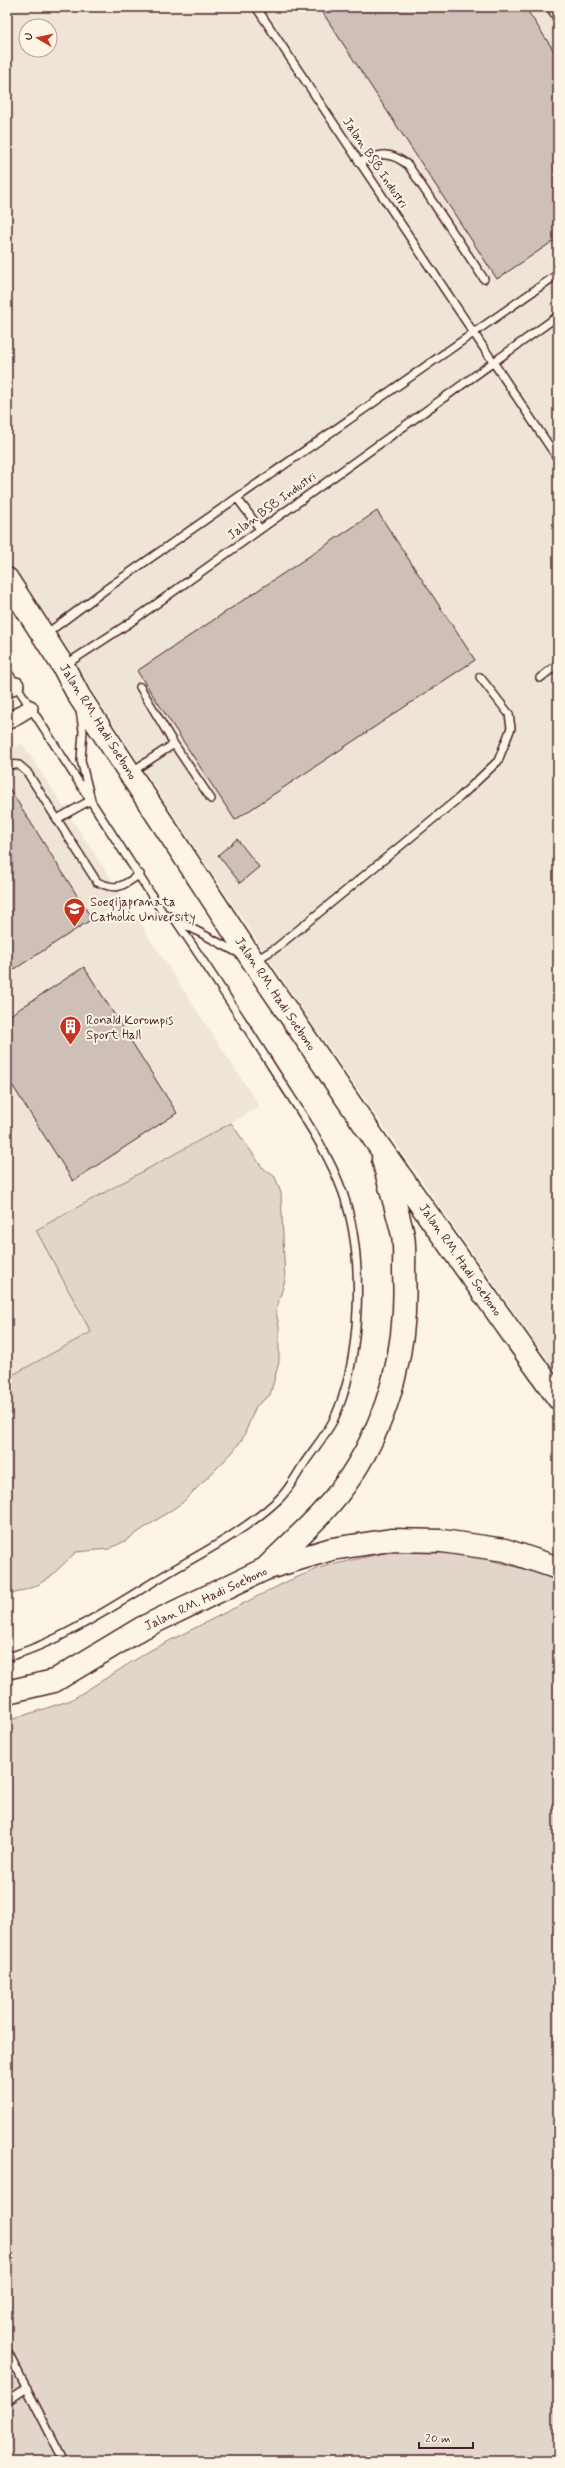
<svg xmlns="http://www.w3.org/2000/svg" width="565" height="2468" font-family="Mynerve,sans-serif">
	<rect width="100%" height="100%" fill="#fcf5e5"/>
	<filter id="ink" filterUnits="userSpaceOnUse"><feTurbulence type="fractalNoise" baseFrequency=".025" numOctaves="2"/><feDisplacementMap in="SourceGraphic" scale="8" xChannelSelector="R" yChannelSelector="G"/><feConvolveMatrix kernelMatrix="1 2 1 2 8 2 1 2 1" color-interpolation-filters="sRGB"/></filter>
	<g filter="url(#ink)">
		<path fill="#eee5d7" fill-rule="evenodd" d="M7 7H558V1375L306 1015 7 563ZM26 26H50V50H26Z
			M22 743 260 1107 36 1230 91 1332 7 1378V752Z"/>
		<path fill="#e2d5ca" stroke="#967a7a" d="M231 1123 262 1167 275 1177 281 1193 285 1280 276 1311 279 1327V1362L270 1395 256 1406 243 1438 232 1453 182 1503 125 1541 109 1549 76 1552 50 1577 36 1586 7 1596V1378L91 1332 36 1230Z
			M413 1549 429 1552 447 1549 540 1573 558 1582V2461H7V1721L71 1700 151 1650 288 1581 322 1567 397 1550Z"/>
		<path fill="#cfc0b7" stroke="#4a1f2b" d="M319 7H525L558 57V238L497 279Z
			M377 511 475 660 235 820 137 671Z
			M7 785 92 919 7 974Z
			M237 839 259 867 240 883 218 855Z
			M84 967 177 1113 73 1181 7 1077V1017Z"/>
		<g fill="none" stroke-linecap="round" stroke-linejoin="round">
			<defs>
				<path id="service" d="M256 7 558 459
					M550 7 558 20
					M359 162C381 154 389 150 408 165L484 279
					M237 498 260 529
					M46 634 109 587 558 274
					M65 665 131 622 558 316
					M7 671 163 913 240 954
					M540 678 558 664
					M140 687 174 744
					M7 764 19 765 27 772 97 882C118 891 121 887 140 874
					M131 772 174 744 211 799
					M57 819 91 800 81 760 83 731 80 710
					M256 960 276 948 460 797 498 761 511 728 509 714 480 677
					M7 1657C63 1642 127 1597 178 1567 212 1548 249 1527 278 1500 288 1491 296 1476 303 1465 313 1450 325 1436 333 1421 362 1361 365 1255 343 1193 328 1151 301 1113 277 1075 244 1023 211 972 176 921
					M8 2352 64 2461
					M7 2401 27 2388"/>
				<path id="minor" d="M7 690 16 685
					M7 722 30 708"/>
				<path id="primary" d="M7 579 63 666 79 696 253 961 379 1146 558 1398
					M267 1567C296 1538 329 1510 351 1476 391 1415 408 1343 404 1272 404 1260 405 1247 403 1235 397 1210 389 1184 383 1159
					M7 1692 54 1681 142 1628 265 1569 332 1549 391 1540 442 1541 505 1550 558 1568"/>
			</defs>
			<use href="#service" stroke="#4a1f2b" stroke-width="10"/>
			<use href="#minor" stroke="#4a1f2b" stroke-width="18"/>
			<use href="#primary" stroke="#4a1f2b" stroke-width="25"/>
			<use href="#service" stroke="#fcf5e5" stroke-width="7"/>
			<use href="#minor" stroke="#fcf5e5" stroke-width="15"/>
			<use href="#primary" stroke="#fcf5e5" stroke-width="22"/>
		</g>
	</g>
	<defs>
		<symbol id="university-pin" viewBox="-11 -11 22 30"><path d="M0 17L-7.5 6A9.5 9.5 0 1 1 7.5 6Z" fill="#c8321e" stroke="#fcf5e5"/><path d="M0-5L7-2L0 1L-7-2ZM-4 1L0 2.5L4 1V4Q0 6-4 4Z" fill="#fff"/></symbol>
		<symbol id="building-pin" viewBox="-11 -11 22 30"><path d="M0 17L-7.5 6A9.5 9.5 0 1 1 7.5 6Z" fill="#c8321e" stroke="#fcf5e5"/><path d="M-4-6H4V6H1V3H-1V6H-4ZM-2.5-4.3h1.7v1.8h-1.7ZM.8-4.3h1.7v1.8H.8ZM-2.5-1h1.7V.8h-1.7ZM.8-1h1.7V.8H.8Z" fill="#fff"/></symbol>
	</defs>
	<g fill-rule="evenodd">
		<use href="#university-pin" x="62" y="896" width="25" height="34"/>
		<use href="#building-pin" x="58" y="1014" width="25" height="34"/>
	</g>
	<g text-anchor="middle" dominant-baseline="central" stroke-width="4" stroke-linejoin="round" paint-order="stroke">
		<g font-size="13" fill="#4a1f2b" stroke="#fcf5e5">
			<text transform="translate(375 163) rotate(56)">Jalan BSB Industri</text>
			<text transform="translate(272 506) rotate(-36)">Jalan BSB Industri</text>
			<text transform="translate(98 722) rotate(58)">Jalan RM. Hadi Soebono</text>
			<text transform="translate(275 994) rotate(56)">Jalan RM. Hadi Soebono</text>
			<text transform="translate(460 1260) rotate(55)">Jalan RM. Hadi Soebono</text>
			<text transform="translate(206 1599) rotate(-25)">Jalan RM. Hadi Soebono</text>
		</g>
		<g font-size="13" fill="#4a1f2b" stroke="#fcf5e5" text-anchor="start">
			<text x="90" y="902">Soegijapranata<tspan x="90" dy="15">Catholic University</tspan></text>
			<text x="86" y="1020">Ronald Korompis<tspan x="86" dy="15">Sport Hall</tspan></text>
		</g>
	</g>
	<rect width="565" height="2468" fill="none" stroke="#fcf5e5" stroke-width="24"/>
	<rect x="12" y="12" width="541" height="2444" fill="none" stroke="#4a1f2b" stroke-width="1.5" filter="url(#ink)"/>
	<g transform="translate(38 38) rotate(279)"><circle r="19" fill="#fcf5e5" stroke="#b59f9b"/>
	<path d="M0-3L7 15L0 10L-7 15Z" fill="#c8321e"/>
	<text y="-6" font-size="11" font-weight="bold" text-anchor="middle" fill="#4a1f2b">U</text>
	</g>
	<path d="M419 2442v6h54v-6" fill="none" stroke="#4a1f2b" stroke-width="2"/>
	<text x="425" y="2442" font-size="12" fill="#4a1f2b" stroke="#fcf5e5" stroke-width="3" paint-order="stroke">20 m</text>
</svg>
